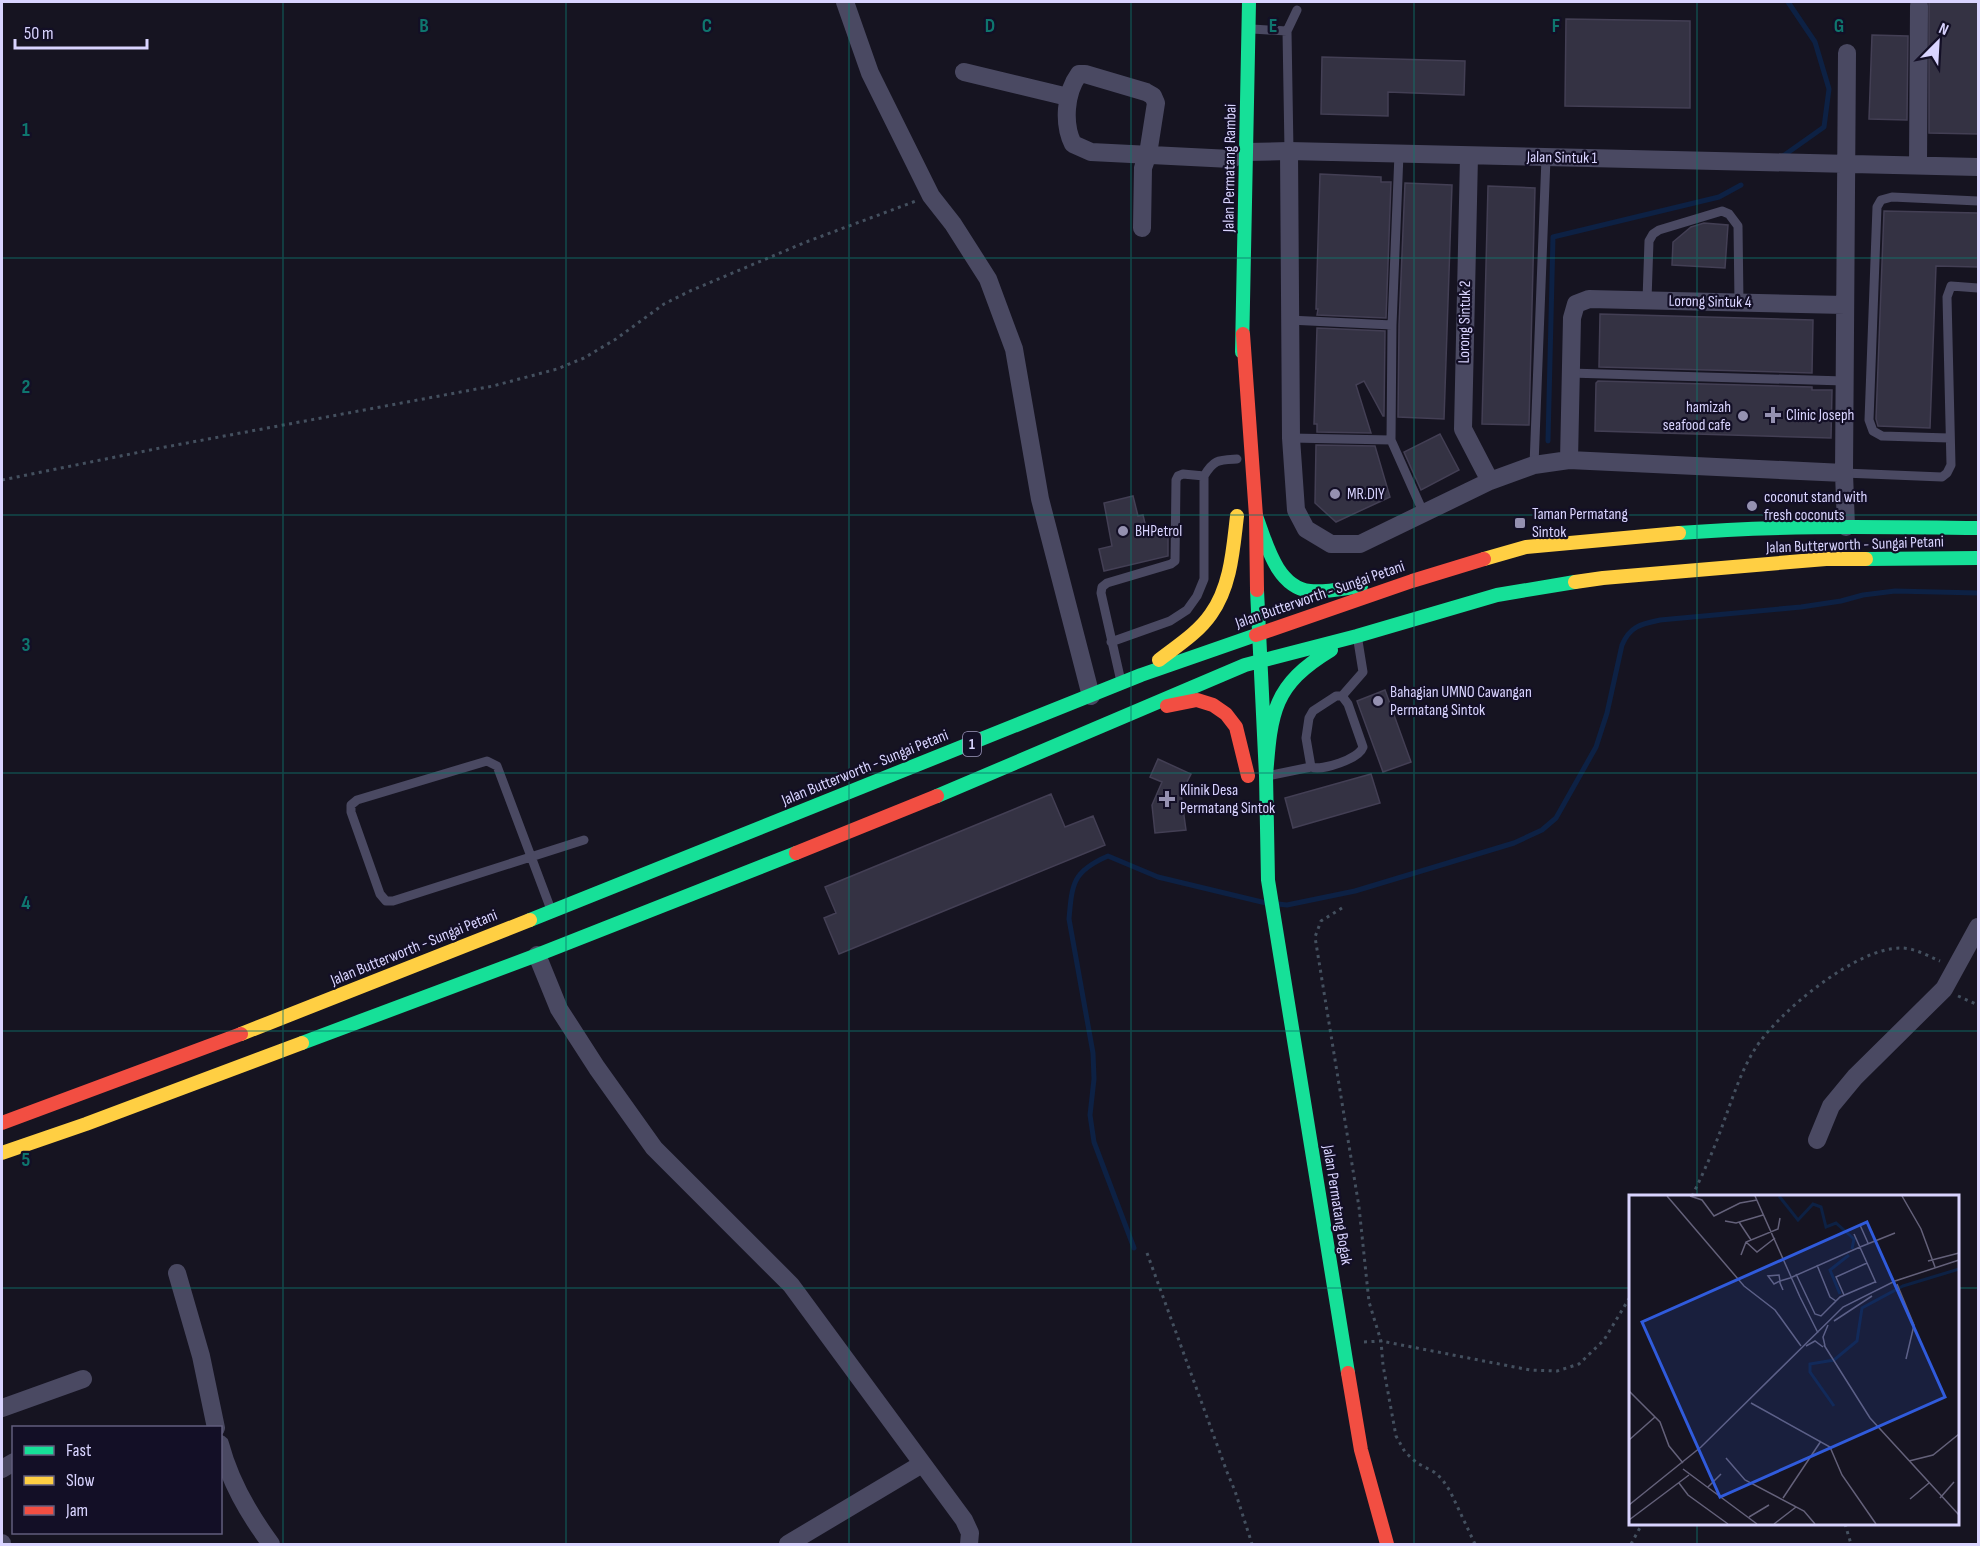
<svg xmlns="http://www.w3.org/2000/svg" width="1980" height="1546" font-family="'Sofia Sans Condensed',sans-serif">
	<rect width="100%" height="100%" fill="#161421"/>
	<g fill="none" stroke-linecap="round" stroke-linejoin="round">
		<path stroke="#0d2144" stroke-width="5" d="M1783 156 1824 127 1829 89 1815 42 1788 2
			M1548 441 1553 237 1719 197 1741 185
			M1278 904 1287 905 1355 891 1514 843 1542 830 1556 818 1596 747 1607 713 1622 645C1630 626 1641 624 1660 620L1801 607 1841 601 1863 595 1895 591 1978 593
			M1134 1248 1094 1142 1090 1115 1094 1079 1093 1053 1069 919C1072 883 1073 871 1108 856L1158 877 1266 903"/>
	</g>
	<path fill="#343243" stroke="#433f54" stroke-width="1.5" d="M1929 2H1978V134L1929 133Z
		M1566 19 1690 21V108L1565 106Z
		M1872 35 1908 36 1907 120 1869 119Z
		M1322 57 1465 61 1464 95 1388 92V116L1321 114Z
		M1320 174 1381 177V182H1391L1386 318 1317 315 1318 309H1316Z
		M1405 183 1452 185 1444 419 1398 417 1399 325Z
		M1488 186 1535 188 1529 425 1482 424Z
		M1884 211 1978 213V267L1936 266 1930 428 1878 426 1876 419Z
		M1704 223 1728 225 1725 268 1672 265 1673 242 1691 227Z
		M1600 314 1813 320 1812 373 1599 367Z
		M1317 328 1385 331 1384 416H1383L1364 381 1356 385 1371 433 1317 432V424H1314Z
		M1598 381 1812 387V390H1832L1831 438 1595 431 1596 383Z
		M1440 434 1459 470 1421 490 1404 452Z
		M1316 445 1375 446 1390 497 1336 522 1315 503Z
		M1133 496 1138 516 1143 515 1148 536 1168 531V556L1104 571 1099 549 1112 546 1104 503Z
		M1385 690 1411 762 1383 772 1357 701Z
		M1158 759 1191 774 1181 794 1186 830 1155 833 1152 805 1162 782 1150 777Z
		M1371 774 1380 803 1293 828 1285 798Z
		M1051 794 1065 827 1093 816 1105 845 839 954 824 918 836 913 825 887Z"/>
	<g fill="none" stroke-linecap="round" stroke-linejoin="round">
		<path stroke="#44505f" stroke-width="3" stroke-dasharray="3 4.5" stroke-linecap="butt" d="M2 480 160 448 493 386 557 369 584 358 616 339 664 304 690 291 806 242 916 201
			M1342 908 1321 921 1315 937 1359 1207 1369 1302 1381 1341 1383 1365 1396 1436 1405 1452 1417 1463 1434 1472 1442 1479 1450 1491 1475 1544
			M1958 996 1978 1005
			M1692 1196C1704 1172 1715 1147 1724 1121 1733 1097 1741 1071 1755 1049 1777 1013 1857 947 1901 948 1915 948 1928 956 1940 961
			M1147 1253 1227 1472 1235 1491 1252 1544
			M1364 1342 1381 1341 1530 1370 1557 1371 1579 1364 1604 1340 1630 1297
			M1845 1524 1851 1544
			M1631 1544 1642 1524"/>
		<path stroke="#4a4962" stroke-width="9" d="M1252 29 1287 31
			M1289 151 1287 31 1297 10
			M1399 154 1392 325 1391 440 1424 514
			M1647 300 1649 241 1653 234 1659 230 1722 211 1729 214 1738 226 1739 302
			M1289 320 1392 325
			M1570 373 1844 381
			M1291 438 1391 440
			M1949 438 1882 436 1873 431 1869 420 1877 207 1881 200 1892 197 1978 201
			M1534 465 1546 158
			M1844 473 1942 477 1947 473 1951 465 1947 297 1951 286 1978 288
			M1111 642 1170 621 1187 610 1197 596 1204 579V476C1214 459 1219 460 1237 459
			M1120 677 1101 593 1102 587 1107 583 1171 564 1175 561 1176 480 1178 476 1183 474 1204 476
			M1342 696H1336L1313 711 1309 718 1306 738 1311 767C1322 771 1359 759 1363 747L1348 704 1342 696 1363 672 1358 641
			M1272 775 1311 767
			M550 907 497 766 487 761 357 800 351 805V812L380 894 386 901H393L584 840"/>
		<path stroke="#4a4962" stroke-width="18" d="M845 2 870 73 931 196 953 224 988 279 1014 349 1040 499 1091 696
			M964 72 1068 97
			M1289 151 1291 438 1296 510 1306 529 1331 544H1360L1490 481 1534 465 1569 460 1844 473
			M1469 156 1463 429 1490 481
			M1918 164 1919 6
			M1142 228 1143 168 1148 154 1156 103 1153 96 1146 92 1085 74H1079C1065 93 1063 124 1073 144L1091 152 1231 159 1246 152 1289 151 1978 167
			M1569 460 1572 318 1576 304 1589 299 1845 305
			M1846 527 1844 473 1847 53
			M537 955 559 1009 597 1068 654 1148 791 1285 964 1520 970 1533 969 1544
			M1817 1140 1831 1106 1855 1077 1944 989 1978 927
			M177 1273 201 1356 216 1428
			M2 1408 83 1379
			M220 1444C230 1482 248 1513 271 1544
			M2 1469 14 1462
			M2 1543V1544
			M788 1544 922 1464"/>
		<path stroke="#16e098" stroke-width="14" d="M1242 352 1249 2
			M1256 516C1266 542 1276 587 1310 591 1327 593 1344 588 1361 586
			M1679 533C1779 525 1878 527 1978 528
			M1866 559 1978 558
			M1257 590 1266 776 1268 880 1348 1373
			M1266 776C1271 712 1273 685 1331 650
			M937 796 1245 665 1357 636 1497 595 1575 582
			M530 920 1141 675 1256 635
			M302 1043 537 955 796 853"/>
		<path stroke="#ffcf43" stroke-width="14" d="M1484 559 1526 547 1679 533
			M1575 582 1603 578 1826 559H1866
			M1159 660C1177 646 1198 633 1211 614 1231 586 1233 549 1237 516
			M241 1034 530 920
			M2 1153 86 1124 302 1043"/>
		<path stroke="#f24e42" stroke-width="14" d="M1243 334 1256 516 1257 590
			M1256 635 1412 581 1484 559
			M1167 706 1197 700 1213 705 1226 714 1236 727 1248 776
			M796 853 937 796
			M2 1123 241 1034
			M1348 1373 1361 1450 1387 1544"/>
	</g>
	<path fill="none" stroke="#0f766e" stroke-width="1.5" stroke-opacity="0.55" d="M283 2V1544M566 2V1544M849 2V1544M1131 2V1544M1414 2V1544M1697 2V1196M2 258H1978M2 515H1978M2 773H1978M2 1031H1978M2 1288H1630M1958 1288H1978M1697 1524V1544"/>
	<g fill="#9591b1" stroke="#130f26" stroke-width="2">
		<path d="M1770 406h6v6h6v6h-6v6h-6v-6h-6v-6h6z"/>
		<circle cx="1743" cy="416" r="6"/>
		<circle cx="1335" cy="494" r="6"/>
		<circle cx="1752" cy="506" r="6"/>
		<rect x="1514" y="517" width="12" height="12" rx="3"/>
		<circle cx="1123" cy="531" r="6"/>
		<circle cx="1378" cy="701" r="6"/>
		<path d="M1164 790h6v6h6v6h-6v6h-6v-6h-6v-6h6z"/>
	</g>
	<g text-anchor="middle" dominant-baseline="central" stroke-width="4.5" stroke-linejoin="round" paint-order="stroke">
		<rect fill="#130f26" stroke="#9e99be" stroke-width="1.5" x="963" y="732" width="18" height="24" rx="4.5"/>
		<g font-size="15" font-weight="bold" fill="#d9d4ff">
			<text x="972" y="744">1</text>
		</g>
		<g font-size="16" fill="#d9d4ff" stroke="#130f26">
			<text transform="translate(1562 158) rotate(1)">Jalan Sintuk 1</text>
			<text transform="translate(1230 168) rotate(-89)">Jalan Permatang Rambai</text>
			<text transform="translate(1710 302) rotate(1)">Lorong Sintuk 4</text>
			<text transform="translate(1465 322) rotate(-89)">Lorong Sintuk 2</text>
			<text transform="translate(1855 545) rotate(-2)">Jalan Butterworth - Sungai Petani</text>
			<text transform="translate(1320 595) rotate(-19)">Jalan Butterworth - Sungai Petani</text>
			<text transform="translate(865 768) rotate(-22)">Jalan Butterworth - Sungai Petani</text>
			<text transform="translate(414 948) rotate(-22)">Jalan Butterworth - Sungai Petani</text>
			<text transform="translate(1337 1205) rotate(81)">Jalan Permatang Bogak</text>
		</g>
		<g font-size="16" fill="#d9d4ff" stroke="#130f26" text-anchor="start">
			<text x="1731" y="407" text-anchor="end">hamizah<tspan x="1731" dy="18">seafood cafe</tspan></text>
			<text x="1786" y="415">Clinic Joseph</text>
			<text x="1347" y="494">MR.DIY</text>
			<text x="1764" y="497">coconut stand with<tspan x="1764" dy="18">fresh coconuts</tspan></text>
			<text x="1532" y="514">Taman Permatang<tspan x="1532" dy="18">Sintok</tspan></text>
			<text x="1135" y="531">BHPetrol</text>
			<text x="1390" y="692">Bahagian UMNO Cawangan<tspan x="1390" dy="18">Permatang Sintok</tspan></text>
			<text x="1180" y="790">Klinik Desa<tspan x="1180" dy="18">Permatang Sintok</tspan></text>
		</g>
	</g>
	<g transform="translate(1629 1195)">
		<rect width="330" height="330" fill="#161421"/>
		<path fill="none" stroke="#0d2144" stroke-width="3" d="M150 1 169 25 184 9 192 12 197 32 207 28 225 44 223 54M211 99 201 75 220 60M205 211 181 177V169L205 165 228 146 233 113 274 91 330 74"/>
		<path fill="none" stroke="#64617a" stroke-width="1.5" d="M38 1 115 91 146 115 172 151M61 1 73 5 85 21 111 8 128 5M126 1 171 102M273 1 292 34 306 72M96 26 107 28 134 20M110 27 122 45M231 30 239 48M225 39 247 88M117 47 128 57 146 43M112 60 117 47 149 34 151 23M299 66 330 58M188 70 201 102 207 106M167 79 186 119 192 121 211 102 246 87M268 89 285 130 277 164M154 95 151 88V86L150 80 139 81 145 89 151 86 161 83 231 52 266 38M215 100 207 82 238 68M171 102 189 138M205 126 243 101M195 150 241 223 330 320M177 151 186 146 194 152M196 151 194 142 199 130M0 196 31 227 40 251 54 268M122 208 201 252 213 280 247 329M0 245 26 222M97 263 116 285 175 316 186 329M280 266 304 260 330 239M54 274 128 329M50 288 59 300 99 329M79 292 92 279M154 303 192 246M311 303 325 287M281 304 300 288M0 310 72 252 214 112 266 86 330 65M120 322 140 310M0 325 60 280M145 329 167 312"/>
		<path fill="#305bdc" fill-opacity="0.15" stroke="#305bdc" stroke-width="3" d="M238 27 316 202 91 302 13 127Z"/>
		<rect width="330" height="330" fill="none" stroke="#d9d4ff" stroke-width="3"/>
	</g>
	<g font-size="20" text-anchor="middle" font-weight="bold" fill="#0f766e" stroke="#130f26" stroke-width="4.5" stroke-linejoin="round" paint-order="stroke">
		<text x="424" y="32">B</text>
		<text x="707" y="32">C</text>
		<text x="990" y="32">D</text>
		<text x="1273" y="32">E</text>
		<text x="1556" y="32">F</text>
		<text x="1839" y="32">G</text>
		<text x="26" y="136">1</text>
		<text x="26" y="393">2</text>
		<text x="26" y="651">3</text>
		<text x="26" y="909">4</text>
		<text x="26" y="1166">5</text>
	</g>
	<rect width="1980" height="1546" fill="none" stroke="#d9d4ff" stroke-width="6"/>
	<rect x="12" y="1426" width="210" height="108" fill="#130f26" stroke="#625e7d" stroke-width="1.5"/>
	<rect x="24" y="1446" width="30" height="9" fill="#16e098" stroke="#625e7d" stroke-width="1.5"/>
	<text x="66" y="1456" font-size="18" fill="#d9d4ff">Fast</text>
	<rect x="24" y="1476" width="30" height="9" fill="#ffcf43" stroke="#625e7d" stroke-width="1.5"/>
	<text x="66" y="1486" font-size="18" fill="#d9d4ff">Slow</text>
	<rect x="24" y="1506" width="30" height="9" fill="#f24e42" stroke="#625e7d" stroke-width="1.5"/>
	<text x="66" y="1516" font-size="18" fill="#d9d4ff">Jam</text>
	<g transform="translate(1938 42) rotate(24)" stroke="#130f26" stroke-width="4.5" paint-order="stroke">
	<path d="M0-4.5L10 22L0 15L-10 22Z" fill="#d9d4ff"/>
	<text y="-9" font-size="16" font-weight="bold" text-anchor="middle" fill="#d9d4ff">N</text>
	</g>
	<path d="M15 39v9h132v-9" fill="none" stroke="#d9d4ff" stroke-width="3"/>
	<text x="24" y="39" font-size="18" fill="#d9d4ff" stroke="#130f26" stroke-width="4.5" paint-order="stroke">50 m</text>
</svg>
